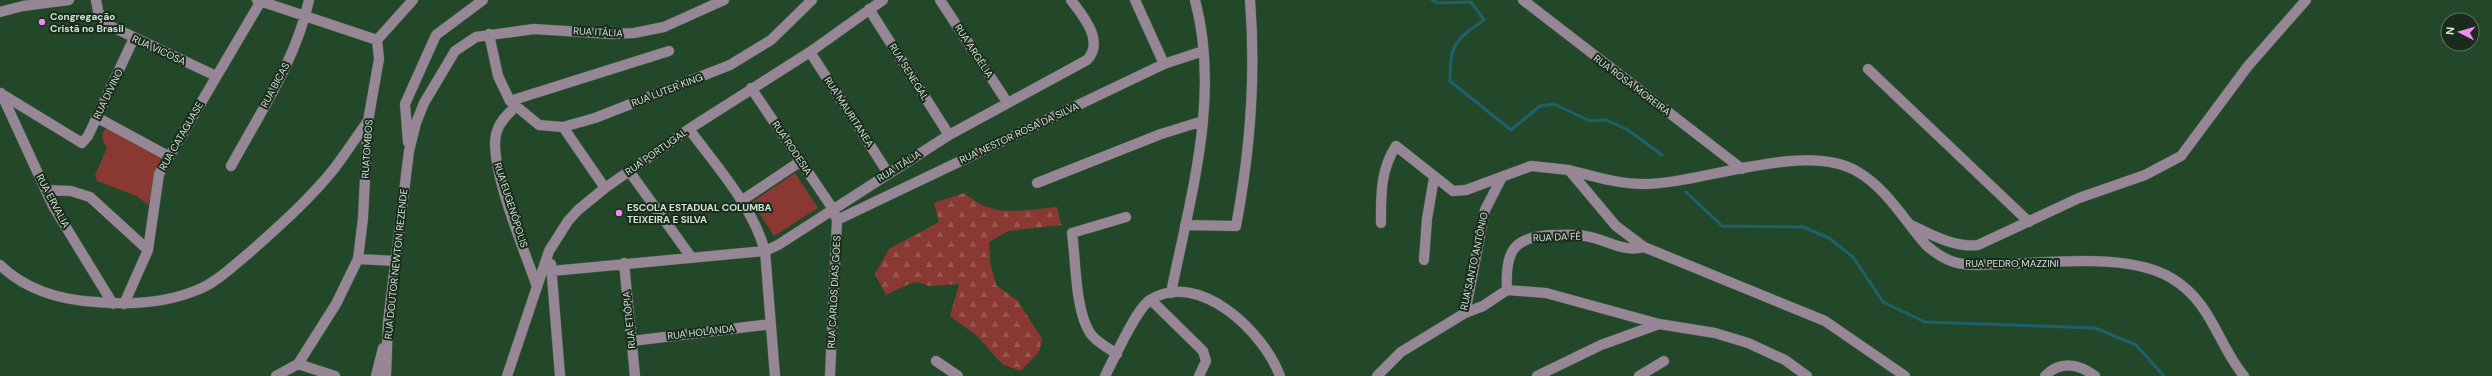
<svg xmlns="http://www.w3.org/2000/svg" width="2492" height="376" font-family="'DM Sans',sans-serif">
	<defs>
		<pattern id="forest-firs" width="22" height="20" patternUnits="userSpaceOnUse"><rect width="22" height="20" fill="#893932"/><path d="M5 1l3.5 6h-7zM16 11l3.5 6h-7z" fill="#98564f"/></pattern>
	</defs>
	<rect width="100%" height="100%" fill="#234829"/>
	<path fill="url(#forest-firs)" d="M964 193C994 219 1021 210 1057 207L1061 225 1008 231 989 242 990 262 996 285 1018 301 1042 339 1039 352 1021 371 1002 364 977 336 950 316 959 284 929 286 918 282 909 284 886 295 875 274 889 249 939 222 934 203Z"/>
	<path fill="#893932" d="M112 127 164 158 148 205 137 196 97 181 95 175 107 148 102 138 104 130Z
		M795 173 818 208 774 236 752 202Z"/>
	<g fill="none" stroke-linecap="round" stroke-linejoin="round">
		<path stroke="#1d616a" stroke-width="3" d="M1432 0 1438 3 1471 2 1484 20C1455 40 1450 44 1450 81L1511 130 1540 106 1554 104 1590 121 1606 120 1628 130 1662 155
			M1686 192 1722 226 1803 227 1829 238 1853 257 1883 302 1925 322 2095 328 2136 345 2164 376"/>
		<defs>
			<path id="minor" d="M96 0 98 11 106 24 216 76
				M257 0 377 40
				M940 0 1007 102
				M1135 0 1164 64
				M1523 0 1742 169
				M869 9 949 135
				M0 12 23 6 69 0
				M489 34 498 76 510 101 539 125 563 127 595 118 730 65 771 40 812 0
				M377 40 413 0
				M810 52 888 173
				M1868 69 2029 222
				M751 88 833 209 837 220 830 376
				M0 93 82 143 88 136 134 38
				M1 93 53 206 113 304
				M510 101 669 51
				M515 107C508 114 500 121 497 131 486 161 525 251 536 284
				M96 117 168 156
				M563 127 605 188
				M408 142 405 104 436 35 483 0
				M231 166C260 113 296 60 309 0
				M1569 170C1593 176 1618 184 1643 184 1704 184 1805 140 1858 172 1886 188 1905 221 1926 245 1934 252 1944 259 1954 262 1969 267 1988 264 2003 264 2052 263 2130 252 2173 279 2212 303 2218 345 2244 376
				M629 171 691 257
				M1037 183 1161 134 1203 121
				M46 190 71 191 90 197 148 250
				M741 201 801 161
				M837 220 1164 64 1203 51
				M1381 223C1381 196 1380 170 1396 146L1453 191 1466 190 1531 166 1569 170 1616 226 1644 247 1825 321 1905 376
				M1909 224C1930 234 1954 248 1978 245L2079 198 2145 175 2181 156 2248 66 2306 0
				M1185 225 1236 226C1250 152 1256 75 1250 0
				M358 259 396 261
				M1424 260 1427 219 1434 178
				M624 263 635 376
				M551 264 560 376
				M0 265C26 290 60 300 96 302 130 305 166 303 197 290 216 283 233 266 249 253 278 227 308 201 333 170 345 155 356 137 368 121
				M552 271 765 251C752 205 717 167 689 129
				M1507 290C1505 253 1512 237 1551 235 1562 235 1574 234 1585 236 1606 239 1623 253 1644 247
				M1171 293C1190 198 1221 97 1195 0
				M1151 300 1203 351 1206 361 1199 376
				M124 304 148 250 159 174 261 1
				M1465 313 1483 306 1507 290 1546 293 1659 324 1715 333 1748 343 1785 360 1807 376
				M632 341 771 324
				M1117 354C1108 348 1096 342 1090 333 1075 310 1076 261 1072 233L1126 217
				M936 361 958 376
				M298 364 335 376
				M276 376 298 364 336 304 358 259 363 218 368 121 379 59 377 40
				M376 376 383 348
				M386 376 388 322 409 151 416 123 424 103 455 51 476 37 534 29 612 34 634 33 664 27 724 0
				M507 376 549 251 568 221 578 210 605 188 689 129 810 52 883 0
				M775 376 765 251 778 245 949 135 1087 60C1105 41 1083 16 1071 0
				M1105 376C1114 359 1136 309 1150 300 1200 269 1264 333 1280 376
				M1377 376 1401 352 1465 313 1485 210 1502 177
				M1537 376 1601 345 1659 324
				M1639 376 1664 361
				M2045 376C2060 360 2079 364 2095 376"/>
		</defs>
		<use href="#minor" stroke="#426447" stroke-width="11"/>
		<use href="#minor" stroke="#978696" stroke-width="10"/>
	</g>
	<g fill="#f389f1" stroke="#1a2a1c" stroke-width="1.5">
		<circle cx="42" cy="22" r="4"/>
		<circle cx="619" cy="213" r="4"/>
	</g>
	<g text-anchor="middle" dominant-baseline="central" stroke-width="4" stroke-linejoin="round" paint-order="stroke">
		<g font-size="10" font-weight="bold" fill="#cee3d0" stroke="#1a2a1c" text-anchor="start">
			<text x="50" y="16">Congregação<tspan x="50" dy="12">Cristã no Brasil</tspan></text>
			<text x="627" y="207">ESCOLA ESTADUAL COLUMBA<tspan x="627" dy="12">TEIXEIRA E SILVA</tspan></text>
		</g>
		<g font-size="10" fill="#cee3d0" stroke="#1a2a1c">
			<text transform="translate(598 32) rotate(3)">RUA ITÁLIA</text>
			<text transform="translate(159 50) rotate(25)">RUA VICOSA</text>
			<text transform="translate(974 51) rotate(57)">RUA ARGÉLIA</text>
			<text transform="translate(909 72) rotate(58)">RUA SENEGAL</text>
			<text transform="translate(275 85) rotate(-62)">RUA BICAS</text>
			<text transform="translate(1632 85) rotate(37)">RUA ROSA MOREIRA</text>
			<text transform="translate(667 90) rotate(-21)">RUA LUTER KING</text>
			<text transform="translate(108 94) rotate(-64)">RUA DIVINO</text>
			<text transform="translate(849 112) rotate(57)">RUA MAURITANEA</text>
			<text transform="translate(1019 133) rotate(-25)">RUA NESTOR ROSA DA SILVA</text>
			<text transform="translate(181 136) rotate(-60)">RUA CATAGUASE</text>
			<text transform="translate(792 148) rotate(56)">RUA RODESIA</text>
			<text transform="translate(367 149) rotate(-86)">RUATOMBOS</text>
			<text transform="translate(656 152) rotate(-35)">RUA PORTUGAL</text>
			<text transform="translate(899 166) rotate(-32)">RUA ITÁLIA</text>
			<text transform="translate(53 201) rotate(62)">RUA ERVALIA</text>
			<text transform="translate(511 205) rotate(72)">RUA EUGENÓPOLIS</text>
			<text transform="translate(1557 237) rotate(-2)">RUA DA FÉ</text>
			<text transform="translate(1474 261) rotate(-78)">RUA SANTO ANTÔNIO</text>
			<text x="2012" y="263">RUA PEDRO MAZZINI</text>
			<text transform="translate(396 264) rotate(-84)">RUA DOUTOR NEWTON REZENDE</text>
			<text transform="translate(834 292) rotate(-87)">RUA CARLOS DIAS GOES</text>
			<text transform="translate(629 320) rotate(-96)">RUA ETIÓPIA</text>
			<text transform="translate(701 332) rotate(-7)">RUA HOLANDA</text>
		</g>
	</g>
	<g transform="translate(2460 32) rotate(276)"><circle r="19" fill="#1a2a1c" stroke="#627464"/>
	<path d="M0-3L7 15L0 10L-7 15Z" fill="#f389f1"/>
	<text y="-6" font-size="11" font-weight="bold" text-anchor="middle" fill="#cee3d0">N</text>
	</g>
</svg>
